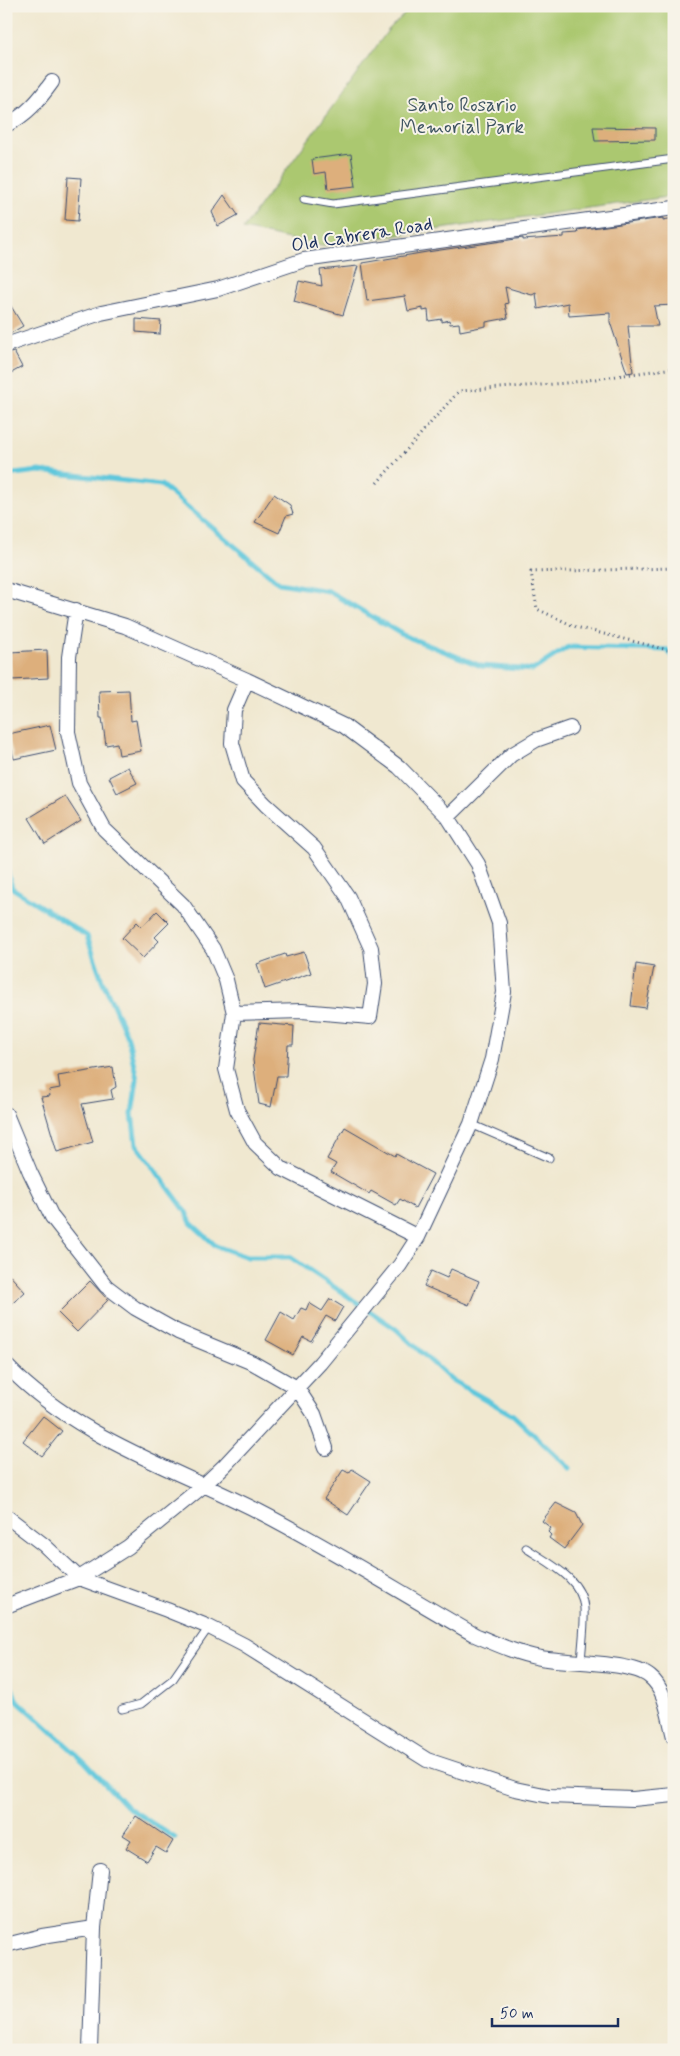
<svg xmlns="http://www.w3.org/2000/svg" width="680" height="2056" font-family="Mynerve,sans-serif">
	<rect width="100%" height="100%" fill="#f7f3e8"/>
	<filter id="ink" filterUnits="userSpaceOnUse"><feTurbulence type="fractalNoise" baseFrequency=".02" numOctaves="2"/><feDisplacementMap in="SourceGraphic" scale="10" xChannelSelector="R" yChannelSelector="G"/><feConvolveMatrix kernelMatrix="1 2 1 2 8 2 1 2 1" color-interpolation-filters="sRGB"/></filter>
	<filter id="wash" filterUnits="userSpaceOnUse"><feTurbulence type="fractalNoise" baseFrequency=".0096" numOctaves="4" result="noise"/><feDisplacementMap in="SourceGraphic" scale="20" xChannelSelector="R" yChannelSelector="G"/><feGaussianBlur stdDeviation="1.12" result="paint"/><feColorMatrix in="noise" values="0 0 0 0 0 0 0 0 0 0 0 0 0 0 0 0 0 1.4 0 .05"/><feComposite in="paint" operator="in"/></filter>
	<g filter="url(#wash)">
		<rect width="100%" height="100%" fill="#f0e8d0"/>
		<path fill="#abc86f" stroke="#637c66" d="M413 6H674V196L321 246 243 229 389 29Z"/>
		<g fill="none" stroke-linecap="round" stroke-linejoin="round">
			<path stroke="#5fc7dc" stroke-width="5" d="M6 475 39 471 161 485 279 583 328 591 403 635 481 666 533 670 568 647 668 650 674 659
				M6 866 12 888 87 936 102 980 128 1038 137 1079 132 1114 136 1144 185 1210 191 1223 216 1246 247 1257H290L396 1329 450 1379 513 1415 569 1468
				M6 1670 16 1699 85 1762 126 1806 175 1838"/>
		</g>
		<g id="blocks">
			<path fill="#ddaf7c" d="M593 127 655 128V140L595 141Z
				M351 154 356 186 328 189 326 172 314 174 312 159Z
				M68 177 81 178 78 221 65 220Z
				M224 195 238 215 218 226 212 212Z
				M663 218V220L674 218V305L654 306 658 326H628L633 372 627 373 610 322V313L569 316 568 303 538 309 536 293 532 295 505 287 508 303 505 304 508 318 486 322V326L460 331 459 323 450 324 449 320 442 322V319L429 321 428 310 423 311V308L408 311 405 296 367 301 362 263 427 252 523 238V240L564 237V234L578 233 577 230Z
				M358 266 343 315 294 301 299 281 322 286 320 270Z
				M6 298 23 326 6 336Z
				M136 319 161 321 160 334 136 332Z
				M14 352 22 367 6 376V354Z
				M274 494 290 505 293 514 286 516 279 533 255 522Z
				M47 650 48 678 12 680 10 652Z
				M129 690 131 721 136 720 141 751 119 755 117 743 106 745 102 718H100L99 691Z
				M50 725 56 750 14 759 8 734Z
				M128 767 137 783 117 793 109 777Z
				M65 796 81 821 45 844 29 818Z
				M157 911 169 923 155 937 159 941 143 958 122 938 137 922 142 927Z
				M304 952 311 973 265 989 257 964 285 954 286 957Z
				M636 964 654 967 646 1008 631 1006Z
				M259 1023 294 1026 293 1045H288L286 1076H277L271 1107 259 1104 253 1060Z
				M113 1067 116 1087 111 1090 113 1099 82 1104 93 1142 57 1152 41 1097 50 1096 49 1090 60 1088 58 1076Z
				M345 1127 395 1156 396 1154 433 1174 415 1208 400 1199 396 1205 371 1191 369 1194 331 1172 336 1164 327 1159Z
				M451 1269 479 1281 469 1305 424 1286 431 1271 447 1278Z
				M6 1271 25 1292 6 1309Z
				M90 1281 108 1300 77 1332 58 1313Z
				M330 1299 343 1307 335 1321 326 1316 311 1341 303 1337 293 1355 266 1340 281 1312 294 1320 301 1308 306 1310 309 1303 322 1311Z
				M43 1416 62 1431 42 1456 23 1441Z
				M352 1469 371 1481 348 1515 324 1499 343 1470 349 1473Z
				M556 1503 576 1513 582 1525 564 1549 549 1538 551 1535 548 1532 551 1528 542 1521Z
				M136 1816 173 1841 166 1853 156 1847 147 1861 126 1848 131 1840 123 1835Z"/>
		</g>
	</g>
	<g filter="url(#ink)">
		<use href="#blocks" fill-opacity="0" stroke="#3b4b6f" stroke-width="1"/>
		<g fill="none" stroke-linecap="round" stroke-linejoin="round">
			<defs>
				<path id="lane" d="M304 199 333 204 674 159
					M471 1124 549 1158
					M526 1548C548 1563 582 1578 584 1608 585 1625 582 1645 581 1662
					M122 1709 141 1704 173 1679 209 1627"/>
				<path id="street" d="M6 125C27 115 39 100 52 82
					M6 345 101 313 218 289 304 260 674 208
					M6 590 125 626 247 680 344 726 399 767 448 817 478 864 499 923 504 992 492 1059 471 1124 418 1237 400 1265 320 1363 224 1466 203 1486 128 1547 79 1578 6 1606
					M76 610 69 657 68 732 79 783 104 829 183 905 213 949 226 980 234 1013 226 1069 237 1110 255 1143 281 1168 418 1237
					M448 817 511 755 536 740 570 728
					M234 1013 302 1011 370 1017 375 984 371 948 348 897 314 848 266 805 243 781 232 743 234 710 247 680
					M6 1114 30 1172 52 1217 106 1286 135 1308 178 1332 253 1363 297 1388 314 1414 326 1448
					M6 1365C75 1437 171 1467 258 1511 332 1549 403 1594 475 1635 496 1644 518 1654 541 1658 567 1663 632 1661 650 1677 666 1689 669 1719 674 1737
					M6 1516 44 1545 79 1578 167 1610 209 1627 244 1645 427 1760 515 1789 549 1796 633 1799 674 1795
					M6 1945 42 1936 94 1928
					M90 2050 94 1928 100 1870"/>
			</defs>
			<use href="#lane" stroke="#3b4b6f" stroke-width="9"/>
			<use href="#street" stroke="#3b4b6f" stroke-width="16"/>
			<path stroke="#3b4b6f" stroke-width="3" stroke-dasharray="1 4" stroke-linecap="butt" d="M377 483 459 391 567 383 674 368
				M668 650 576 627 537 609 531 572 674 568"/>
			<use href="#lane" stroke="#fff" stroke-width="7"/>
			<use href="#street" stroke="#fff" stroke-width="14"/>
		</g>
	</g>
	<g text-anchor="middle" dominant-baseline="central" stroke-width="4" stroke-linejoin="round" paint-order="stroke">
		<g font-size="19" fill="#3f5562" stroke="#f7f3e8">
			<text x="462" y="105">Santo Rosario<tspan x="462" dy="22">Memorial Park</tspan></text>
		</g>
		<g font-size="19" fill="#1b2f5e" stroke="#f7f3e8">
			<text transform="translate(362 235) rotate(-9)">Old Cabrera Road</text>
		</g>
	</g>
	<rect width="680" height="2056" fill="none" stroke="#f7f3e8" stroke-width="25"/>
	<path d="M492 2018v8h126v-8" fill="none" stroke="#1b2f5e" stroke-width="2.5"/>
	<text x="500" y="2018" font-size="15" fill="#1b2f5e" stroke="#f7f3e8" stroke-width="4" paint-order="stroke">50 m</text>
</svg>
